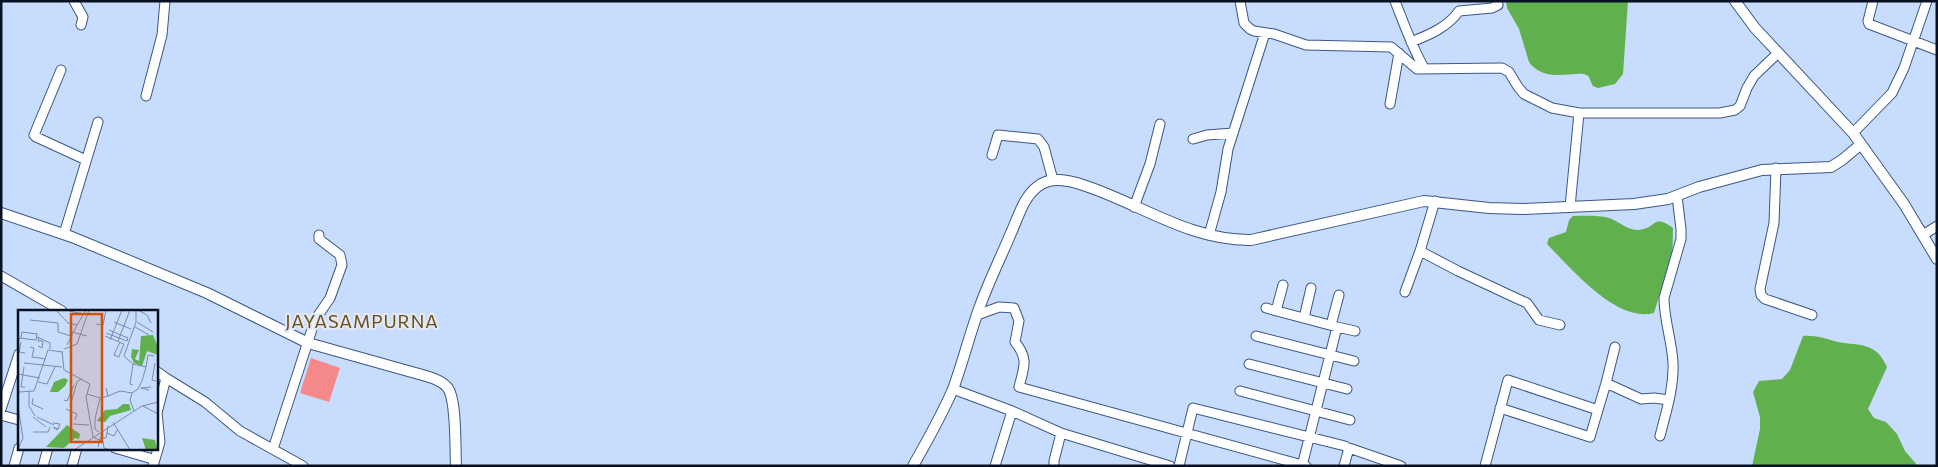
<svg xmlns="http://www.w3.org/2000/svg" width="1938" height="467" font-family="Commissioner,sans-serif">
	<rect width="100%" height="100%" fill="#c8dcfd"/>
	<path fill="#f58889" d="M311 358 340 368 329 402 300 393Z"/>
	<path fill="#60b14d" d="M1506 1H1628L1623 74 1615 84 1598 88 1593 86C1591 83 1590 78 1588 76 1580 68 1546 86 1529 62L1519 29 1507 8Z
		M1573 216C1584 216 1598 215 1609 218 1619 221 1626 230 1638 230 1657 229 1652 213 1673 228L1672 269 1661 290 1654 313C1616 323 1571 268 1547 244L1549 238 1566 232 1569 220Z
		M1803 336C1816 335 1826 339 1838 342 1861 346 1876 342 1887 367L1868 409 1874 418 1886 422 1897 434 1905 451 1918 466H1752L1760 429V417L1753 392 1759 381 1782 379 1790 370Z"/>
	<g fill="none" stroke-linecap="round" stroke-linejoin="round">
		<defs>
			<path id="minor" d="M74 1 83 17 81 25
				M1240 1 1244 23 1250 29 1254 31 1274 34 1306 45 1391 47 1417 69 1502 68 1509 72 1518 87 1524 94 1552 108 1579 113H1720L1735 110 1740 106 1747 88 1754 76 1778 53
				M1395 1C1404 24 1412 47 1424 68
				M1873 1 1868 21 1869 24 1937 50
				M1411 42C1429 35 1448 27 1459 11L1492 8 1498 5 1497 1
				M61 70 34 135 36 137 86 160
				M146 96 162 35 165 1
				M1390 104 1399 53
				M1853 133 1892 93 1904 68 1927 1
				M1193 139 1207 135 1233 133
				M992 155 998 135 1038 139 1044 147 1053 180
				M1776 168 1774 223 1760 289 1761 295 1765 299 1812 315
				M1134 207 1150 164 1160 124
				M1570 207 1579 113
				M64 234 98 122
				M1209 235 1221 192 1228 149 1265 33
				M1923 235 1937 226
				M1420 251 1458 271 1518 299 1527 303 1539 320 1560 325
				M1 276 62 311
				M1405 292 1420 251 1435 201
				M1266 308 1337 327
				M1276 311 1283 285
				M977 315 999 307 1014 308 1019 321 1015 342C1029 359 1024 367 1019 387L1306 466
				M1304 318 1311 288
				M1331 325 1339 295
				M1256 336 1354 361
				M1615 347 1606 383 1641 399 1654 398 1669 400
				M1249 364 1347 389
				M166 378 205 402 240 431 303 466
				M953 389 1012 411 1061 433 1170 466
				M1240 391 1350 420
				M1500 408 1590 437 1606 383
				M1 409 19 354
				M1 415 19 420
				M1660 436C1666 412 1674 388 1673 363 1672 341 1664 320 1664 298L1681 239V229L1677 196
				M115 448 149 458
				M273 449 315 320 330 298 342 265 340 255 319 239V235
				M14 466 19 448
				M43 466 48 448
				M72 466 77 448
				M153 466 160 442 157 413 166 378 156 371
				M995 466 1012 411
				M1054 466V461L1061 433
				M1179 466 1193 408 1345 446
				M1302 466 1337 327 1355 331
				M1344 466 1349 448 1401 466
				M1485 466 1508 380 1598 410"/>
			<path id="tertiary" d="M1735 1 1755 28 1853 133 1904 204 1937 259
				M1 213 72 237 207 293 308 343 426 376C433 378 442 381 447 387 457 398 455 449 456 466
				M913 466C927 441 942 415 953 389 963 362 970 333 980 306 989 281 1001 257 1011 233 1018 218 1023 198 1037 187 1050 176 1068 180 1083 185 1139 203 1190 241 1251 240L1424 201 1489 208 1523 209 1634 204 1668 199 1699 187 1762 170 1831 167 1842 160 1860 145"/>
		</defs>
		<use href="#minor" stroke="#3a5786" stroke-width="11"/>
		<use href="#tertiary" stroke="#3a5786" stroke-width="12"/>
		<use href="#minor" stroke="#fff" stroke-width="9"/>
		<use href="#tertiary" stroke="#fff" stroke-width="10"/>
	</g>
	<g text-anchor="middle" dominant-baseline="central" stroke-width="4.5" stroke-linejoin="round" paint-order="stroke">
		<g font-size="18" letter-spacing="1" fill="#6b4e17" stroke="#e1e8f4">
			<text x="362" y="321">JAYASAMPURNA</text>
		</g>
	</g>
	<g transform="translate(18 310)">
		<rect width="140" height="140" fill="#c8dcfd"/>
		<path d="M123 26 135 25 140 37V45L129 41 124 56 116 53 113 47 114 39 121 40 117 49 121 51ZM46 68 50 70 47 76 40 82H32L36 72ZM105 94H111L113 100 92 106 87 112 79 111 87 100 99 99ZM49 115 62 124 61 129 57 128 46 138 28 137ZM124 128 137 130 140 140H128Z" fill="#60b14d"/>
		<path fill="none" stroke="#7a8ba6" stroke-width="1" d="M38 0 50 13 59 15 68 0M120 0 129 5 133 13M51 1 66 4M12 10 40 13V22L53 26M96 12 113 19M119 12 135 22M78 14 85 15 88 0M117 17 131 25M91 20 110 28 109 31M54 22 69 26M88 23 109 31M87 26 106 34 102 44M19 27 32 33V39M3 28 4 22 19 24M92 30 104 0M100 31 112 0M3 32 1 42 7 43M102 32 96 45 101 47 102 44M0 35 1 28 18 30 19 23M49 35 59 15M20 36 24 38 25 31H20L21 27M12 37 16 38 14 47 28 49M46 39 59 34 71 0M44 41 46 60 72 74 68 87 75 127M6 53 44 57M137 53 134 70 138 71M6 57 3 77H7M128 57 130 45 136 46M0 64 22 68M20 72 29 74 37 57M115 75 112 74 115 54M88 78 90 86 102 81 114 83 120 79 124 71 128 57 115 54 106 46 118 12V0M131 80 123 78 133 77M11 82V96L17 106M114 83 112 90 116 101M69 84 82 88 90 86M15 88 14 94 25 99M0 89 1 82 16 81 30 40 44 42M46 90 49 91 56 75M53 93 59 72 63 69M0 96 5 128 0 139M125 96 140 104M48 99 59 104 57 110M15 107 28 117M19 107 36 115M95 112 112 140M35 113 42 114 40 119 39 120 35 117 40 119M55 114 71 115M90 116 89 123 96 126 99 120M15 122H30L32 117M81 122 77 119V109L82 88M75 127 85 132 86 138 93 140M80 137 82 128H88L89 123M56 140 124 96 140 92"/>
		<path fill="#d1520e" fill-opacity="0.15" stroke="#d1520e" stroke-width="2.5" d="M53 4H84V132H53Z"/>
		<rect width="140" height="140" fill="none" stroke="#061123" stroke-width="2.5"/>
	</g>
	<rect width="1938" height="467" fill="none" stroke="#061123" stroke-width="5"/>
</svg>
